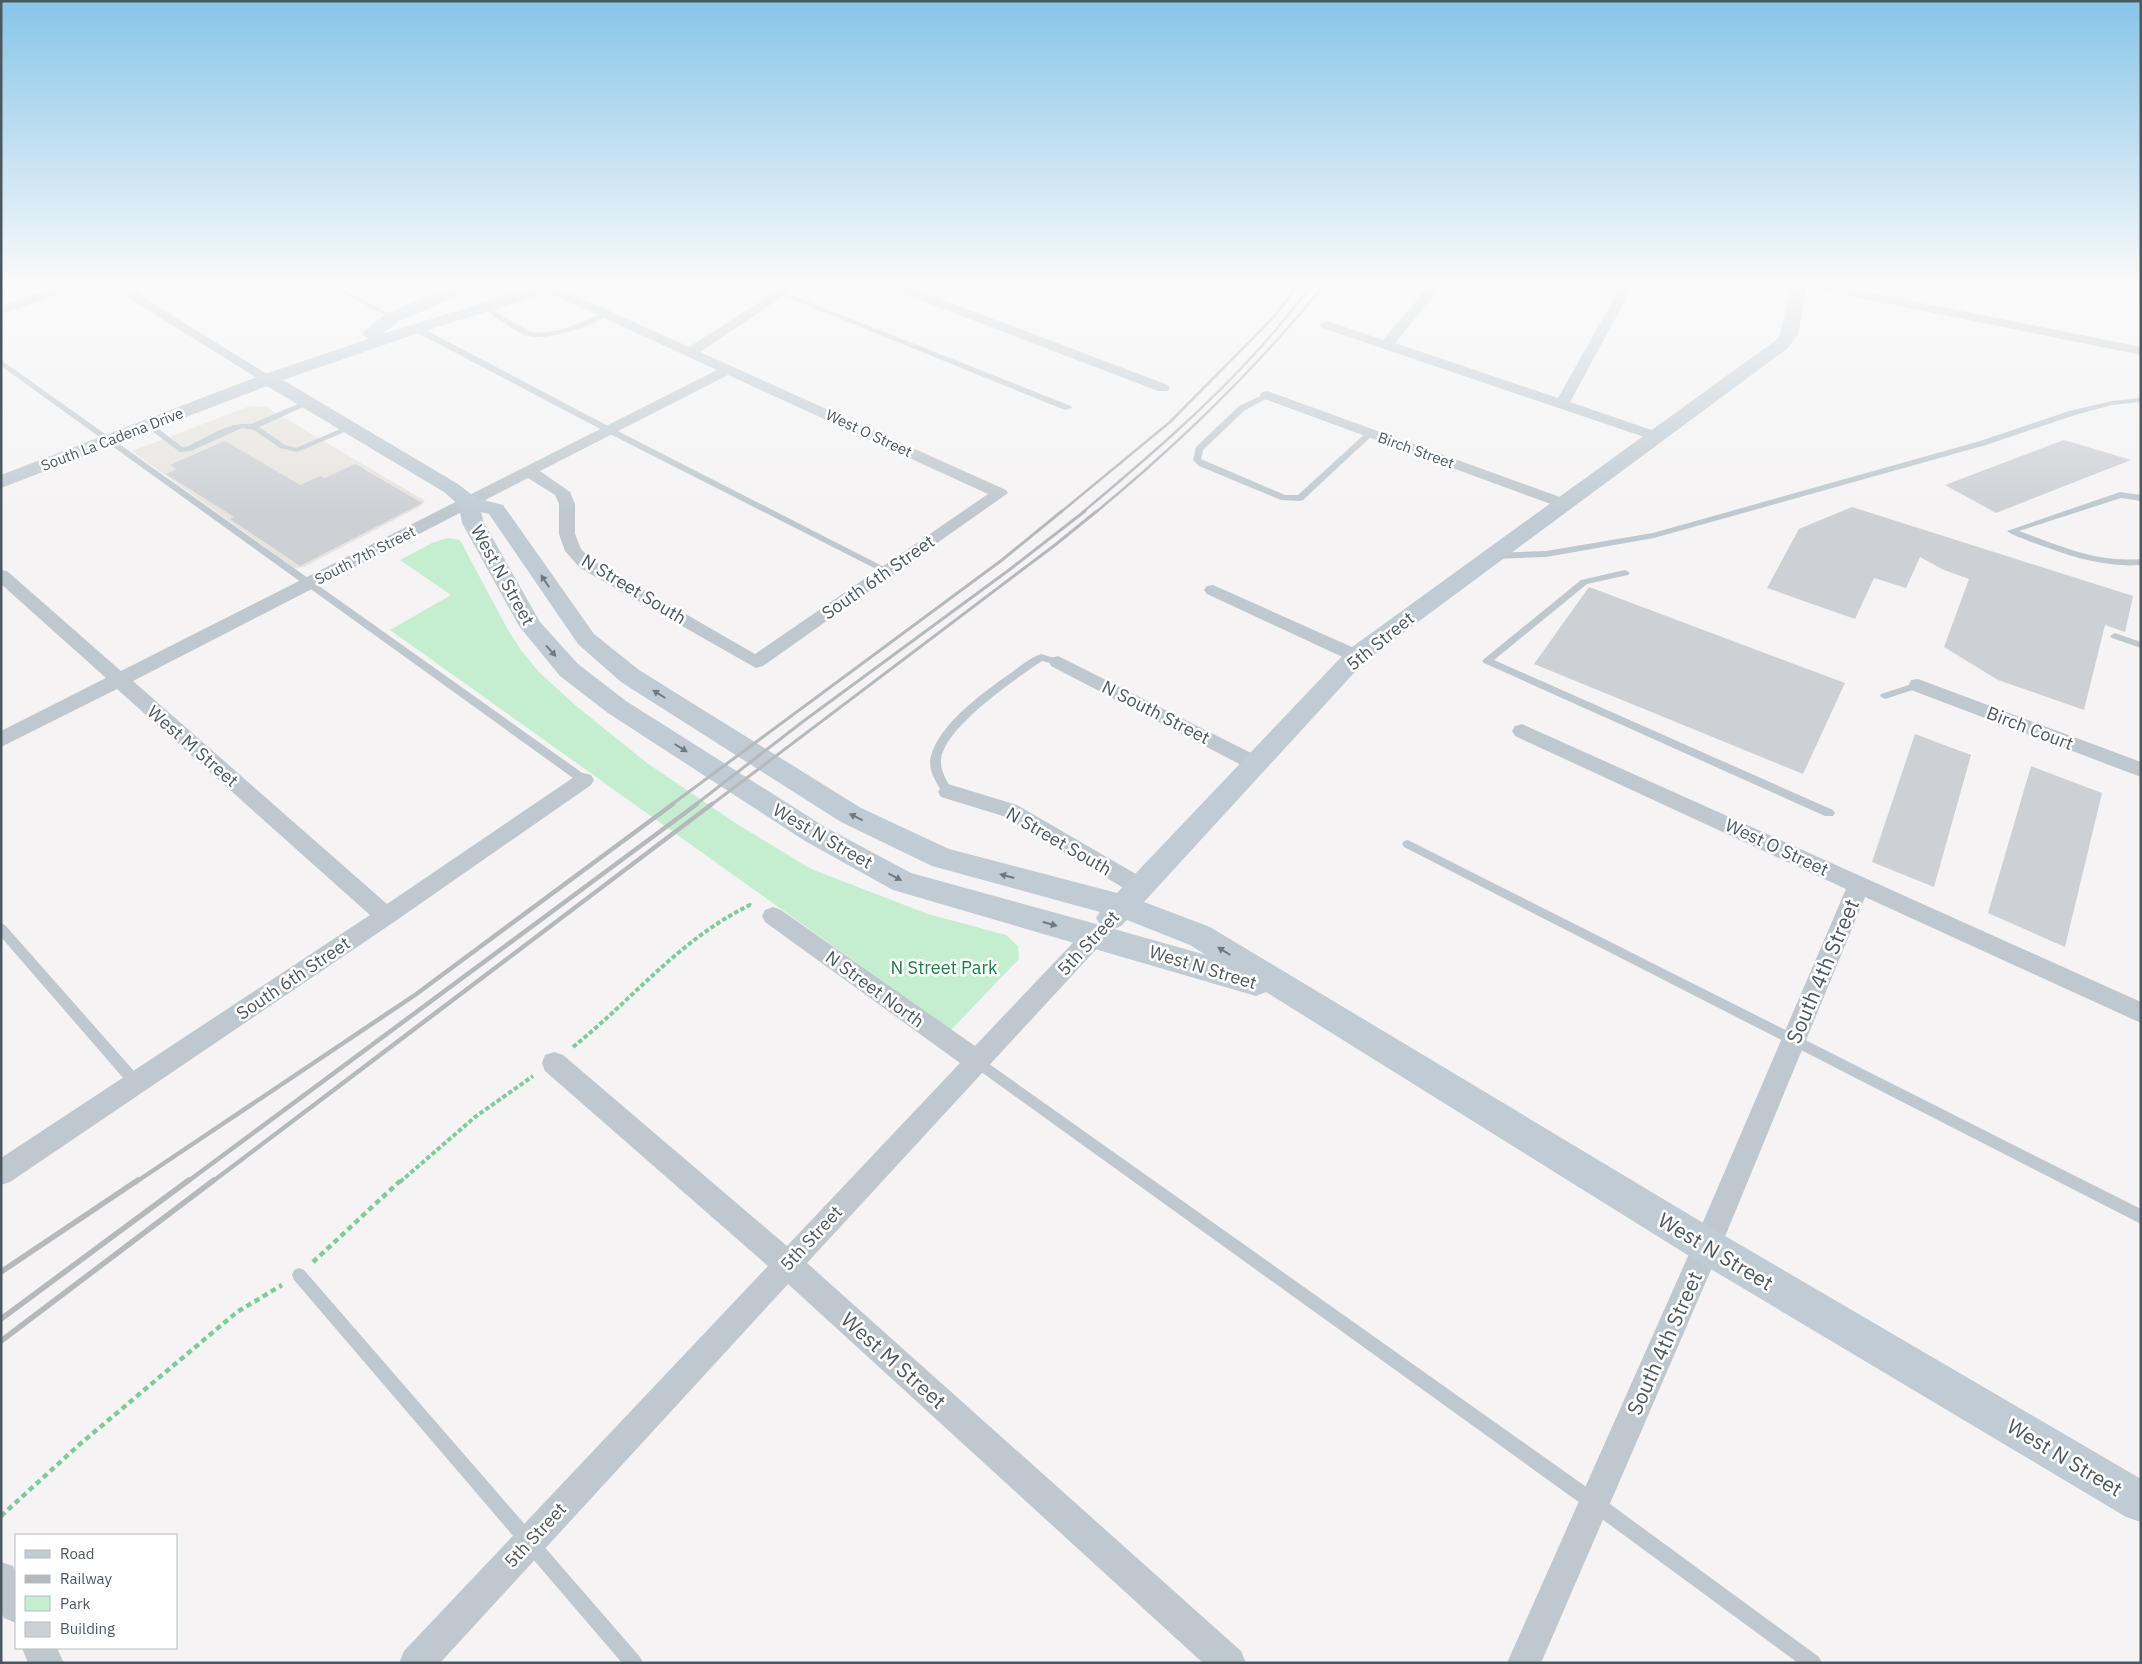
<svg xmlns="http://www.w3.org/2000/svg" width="2142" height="1664" font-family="'IBM Plex Sans',sans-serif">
	<rect width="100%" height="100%" fill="#f5f3f3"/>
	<path fill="#e7e4df" d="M250 406 266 407 425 501 421 506 304 567 294 568 132 451Z"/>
	<path fill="#c5eed1" d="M447 538 460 540 508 630 521 650 539 672 575 705 647 763 737 824 811 869 928 914 1006 935 1018 946 1019 959 951 1030 390 630 451 595 400 560 432 543Z"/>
	<path fill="#cdd0d5" d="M2064 440 2131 460 1996 513 1945 485Z
		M225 441 300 485 320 476 325 478 355 464 422 503 300 566 230 519 234 517 166 474 177 469 170 465Z
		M1852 507 2133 596 2125 632 2105 625 2084 710 1998 680 1944 647 1969 579 1944 570 1920 557 1906 588 1874 578 1855 619 1767 588 1799 529Z
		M1589 587 1845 683 1803 774 1534 664Z
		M1915 734 1971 755 1934 887 1872 862Z
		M2031 766 2102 793 2065 947 1988 913Z"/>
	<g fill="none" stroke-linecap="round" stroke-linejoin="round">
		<path stroke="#7fcb9e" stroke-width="4" stroke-dasharray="4.5 2.5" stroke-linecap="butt" d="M573 1047C633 999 680 939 750 905L752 907
			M400 1182 475 1117 533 1076"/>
		<path stroke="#7fcb9e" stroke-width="4.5" stroke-dasharray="5.5 4" stroke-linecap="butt" d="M313 1262 401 1180
			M1 1516 80 1444 237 1312 282 1285"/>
		<path fill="#bfc8ce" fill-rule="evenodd" d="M323 283H331L396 317 391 318Z
			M781 291 1071 406 1072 408 1065 410 779 294 778 293Z
			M483 306H487L530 332C556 335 580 323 604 313L609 314C594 326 544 343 525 335 510 329 496 317 483 308Z
			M414 327H420L612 428 892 571 890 573H884L606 432 414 331Z
			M1 360 588 777 589 780 588 783H580L1 366Z
			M1267 393 1271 395 1270 397 1245 410 1203 450 1201 459 1285 495H1298L1368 431 1375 433 1303 500 1300 501 1281 500 1199 466 1193 460 1196 447 1239 406Z
			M2141 398V402L2112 405 2075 415 1986 445 1654 538 1546 557 1493 559 1489 556 1493 553 1546 551 1653 533 1980 441 2069 411 2112 401Z
			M305 401 312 403 259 427 285 445 296 448 347 426 354 428 297 452 280 448 254 430 242 428 191 451 180 452 144 425 151 423 182 447H186C206 438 229 421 251 424Z
			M2120 492 2141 495V501L2121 498 2019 531C2060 546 2097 563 2141 559V565C2102 568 2067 555 2031 542 2023 538 2013 536 2007 531Z
			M1625 570 1630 573 1628 575 1587 584 1494 660 1833 810 1835 813 1833 816H1825L1484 663 1482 661 1484 659 1581 580Z
			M2115 633 2141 642V648L2112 638 2110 636Z
			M1041 654 1061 660 1063 662 1058 665 1042 661C1017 678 943 728 941 760 940 772 948 782 953 792L948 796 944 795C937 784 927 770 931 756 940 722 988 689 1015 670 1023 664 1032 657 1041 654Z
			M1918 682 1923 685 1922 687 1885 699 1880 696 1881 694Z
			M1408 840 2141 1209V1224L1404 847 1402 844 1404 841Z
			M1 923 5 925 141 1079 143 1083 141 1087 136 1089 131 1087 1 937Z
			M978 1056 1599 1496 1819 1657 1822 1663H1798L1587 1508 973 1066 971 1062 973 1058Z
			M299 1268 304 1270 640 1657 643 1663H622L294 1280 292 1275 294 1270Z"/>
		<path fill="#bfc8ce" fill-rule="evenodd" d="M69 283H87L85 286 1 314V306Z
			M105 283H120L275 379 268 383 263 382Z
			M532 283H548L689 347 789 283H803L700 352 1006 490 1008 493 763 666 756 668 580 568 565 551 559 534V504L555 495 528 478 133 681 387 904 577 775 584 773 591 775 594 780 591 785 394 922 10 1182 1 1185V1158L370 915 117 689 1 747V731L106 678 1 584V570L7 571 121 671 717 370 534 286ZM728 375 988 494 755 654 592 560 581 549 575 534V504L570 492 540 471Z
			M881 283H898L1168 385 1170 388 1168 391H1158L883 286Z
			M1221 283H1236V284L1230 288Z
			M1431 283H1444L1395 343 1558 398 1621 286 1623 283H1631L1633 286 1570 402 1663 434 1666 437 1663 440H1653L1322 328 1320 325 1327 321 1383 340Z
			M1799 283H1823L2141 347V355L1805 287Z
			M1267 391 1571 501 1573 504 1571 507H1559L1262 398 1260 395 1262 392Z
			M1213 585 1363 652 1365 656 1363 660 1356 662 1349 660 1207 594 1204 590 1207 586Z
			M1058 656 1261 758 1264 763 1261 768 1254 770 1247 768 1051 666 1049 662 1051 658Z
			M1918 679 2141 762V777L1911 690 1909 685 1911 680Z
			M1522 724 2141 1002V1023L1865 897 1717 1256 1541 1663H1507L1697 1236 1846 889 1515 736 1512 731 1515 726Z
			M948 784 1017 805 1148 881 1151 887 1148 893 1140 896 1132 893 1003 816 941 797 938 792 941 787Z
			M773 907 781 910 975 1046 1086 929 1094 927 1102 929 1105 936 1102 943 807 1263 1241 1651 1246 1663H1203L788 1284 440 1663H399L404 1651 768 1266 545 1071 542 1063 545 1055 554 1052 563 1055 787 1246 960 1063 765 922 762 916 765 910Z
			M1 1562 13 1566 16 1573V1623L4 1618 1 1612Z
			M22 1648H57L64 1663H28Z"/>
		<path fill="#c0cbd3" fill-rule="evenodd" d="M462 283H484L482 286 399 321 382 334 547 283H572L570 286 427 330 283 380 458 484 476 498 503 505 594 634 639 670 861 808 949 849 1117 893 1348 650 1776 340 1780 334 1792 283H1808L1798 334 1788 348 1364 662 1144 902 1210 927 1720 1233 2141 1479V1522L2126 1517 1694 1259 1266 992 1256 996 893 890 805 841 608 713 560 676 519 626 462 523 459 505 444 492 267 386 1 488V475L262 375 368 339 362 334 365 330 387 313ZM481 512 489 514 578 644 621 682 841 822 932 866 1100 912 1096 918 1100 925 911 873 825 827 626 701 578 664 540 622 484 523ZM1127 920 1190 945 1206 955 1114 929 1121 926Z"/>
		<path stroke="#b5b9bc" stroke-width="2.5" d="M1061 512 1170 422 1272 319 1300 283
			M1083 512C1145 460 1206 408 1260 348 1279 327 1296 305 1314 283
			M1096 512C1181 442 1256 369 1326 283"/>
		<path stroke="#b5b9bc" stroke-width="3" d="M671 805 1002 560 1062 511
			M695 805 805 720 1009 570 1085 511
			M711 805 1055 545 1097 511"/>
		<path stroke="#b5b9bc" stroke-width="4.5" d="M136 1182 415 995 673 804
			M187 1182 697 804
			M212 1182 712 804"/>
		<path stroke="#b5b9bc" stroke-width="5.5" d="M1 1272 138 1180
			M1 1319 189 1180
			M1 1341 214 1180"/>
	</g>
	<defs><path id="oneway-solid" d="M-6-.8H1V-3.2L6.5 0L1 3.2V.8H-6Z" transform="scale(1.25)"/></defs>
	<g fill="#6e7a82">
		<use href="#oneway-solid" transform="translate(545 581) rotate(-124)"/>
		<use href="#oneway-solid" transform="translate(551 651) rotate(48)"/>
		<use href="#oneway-solid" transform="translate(659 694) rotate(-148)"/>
		<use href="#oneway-solid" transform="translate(681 748) rotate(32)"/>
		<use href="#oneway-solid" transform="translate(856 817) rotate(-154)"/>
		<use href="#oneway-solid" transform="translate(1007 876) rotate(-165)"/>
		<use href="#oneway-solid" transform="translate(895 877) rotate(28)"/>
		<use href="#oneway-solid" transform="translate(1050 924) rotate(15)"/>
		<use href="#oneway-solid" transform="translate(1224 951) rotate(-148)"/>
	</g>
	<linearGradient id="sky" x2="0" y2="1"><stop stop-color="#87c5e8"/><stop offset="0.55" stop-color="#fafafa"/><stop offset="1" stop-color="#fafafa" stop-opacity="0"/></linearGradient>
	<rect width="2142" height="516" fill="url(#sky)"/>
	<g text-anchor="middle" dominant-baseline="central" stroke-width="5" stroke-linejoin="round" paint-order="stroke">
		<g font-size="15" fill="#4b5860" stroke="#fff">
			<text transform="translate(869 433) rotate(25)">West O Street</text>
			<text transform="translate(112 439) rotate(-21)">South La Cadena Drive</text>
			<text transform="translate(1416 450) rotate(20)">Birch Street</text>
			<text transform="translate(365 555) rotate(-27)">South 7th Street</text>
		</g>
		<g font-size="18" fill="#4b5860" stroke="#fff">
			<text transform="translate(503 575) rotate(61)">West N Street</text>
			<text transform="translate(878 577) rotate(-35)">South 6th Street</text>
			<text transform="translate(634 589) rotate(31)">N Street South</text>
			<text transform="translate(1380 641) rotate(-39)">5th Street</text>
			<text transform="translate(1156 712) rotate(27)">N South Street</text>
			<text transform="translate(2030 728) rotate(21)">Birch Court</text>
			<text transform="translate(193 746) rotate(41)">West M Street</text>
			<text transform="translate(823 836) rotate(30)">West N Street</text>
			<text transform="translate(1059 841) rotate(30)">N Street South</text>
			<text transform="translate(1777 847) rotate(25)">West O Street</text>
			<text transform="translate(1088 943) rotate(-47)">5th Street</text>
			<text transform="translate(1203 967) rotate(17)">West N Street</text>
			<text transform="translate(293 978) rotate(-34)">South 6th Street</text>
			<text transform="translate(875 989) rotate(36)">N Street North</text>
			<text transform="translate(811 1238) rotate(-47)">5th Street</text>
			<text transform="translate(535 1535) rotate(-47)">5th Street</text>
		</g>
		<g font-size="18" fill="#1d8045" stroke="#fff">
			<text x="944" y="967">N Street Park</text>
		</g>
		<g font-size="21" fill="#4b5860" stroke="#fff">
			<text transform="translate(1822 971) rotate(-67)">South 4th Street</text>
			<text transform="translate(1716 1251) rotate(31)">West N Street</text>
			<text transform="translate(1664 1343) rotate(-66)">South 4th Street</text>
			<text transform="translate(894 1360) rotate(42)">West M Street</text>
			<text transform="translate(2065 1457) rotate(31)">West N Street</text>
		</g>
	</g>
	<rect width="2142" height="1664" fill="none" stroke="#4b5860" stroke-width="5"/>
	<rect x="15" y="1534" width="162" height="115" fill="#ffffff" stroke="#b7bcbf"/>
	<rect x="25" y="1550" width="25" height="8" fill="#c0cbd3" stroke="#b7bcbf"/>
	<text x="60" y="1559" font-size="15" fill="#4b5860">Road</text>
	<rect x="25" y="1575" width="25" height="8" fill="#b5b9bc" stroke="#b7bcbf"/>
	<text x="60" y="1584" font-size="15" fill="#4b5860">Railway</text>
	<rect x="25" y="1596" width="25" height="15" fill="#c5eed1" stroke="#b7bcbf"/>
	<text x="60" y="1609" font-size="15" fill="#4b5860">Park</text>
	<rect x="25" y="1622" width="25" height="15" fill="#cdd0d5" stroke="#b7bcbf"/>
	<text x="60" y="1634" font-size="15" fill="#4b5860">Building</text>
</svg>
